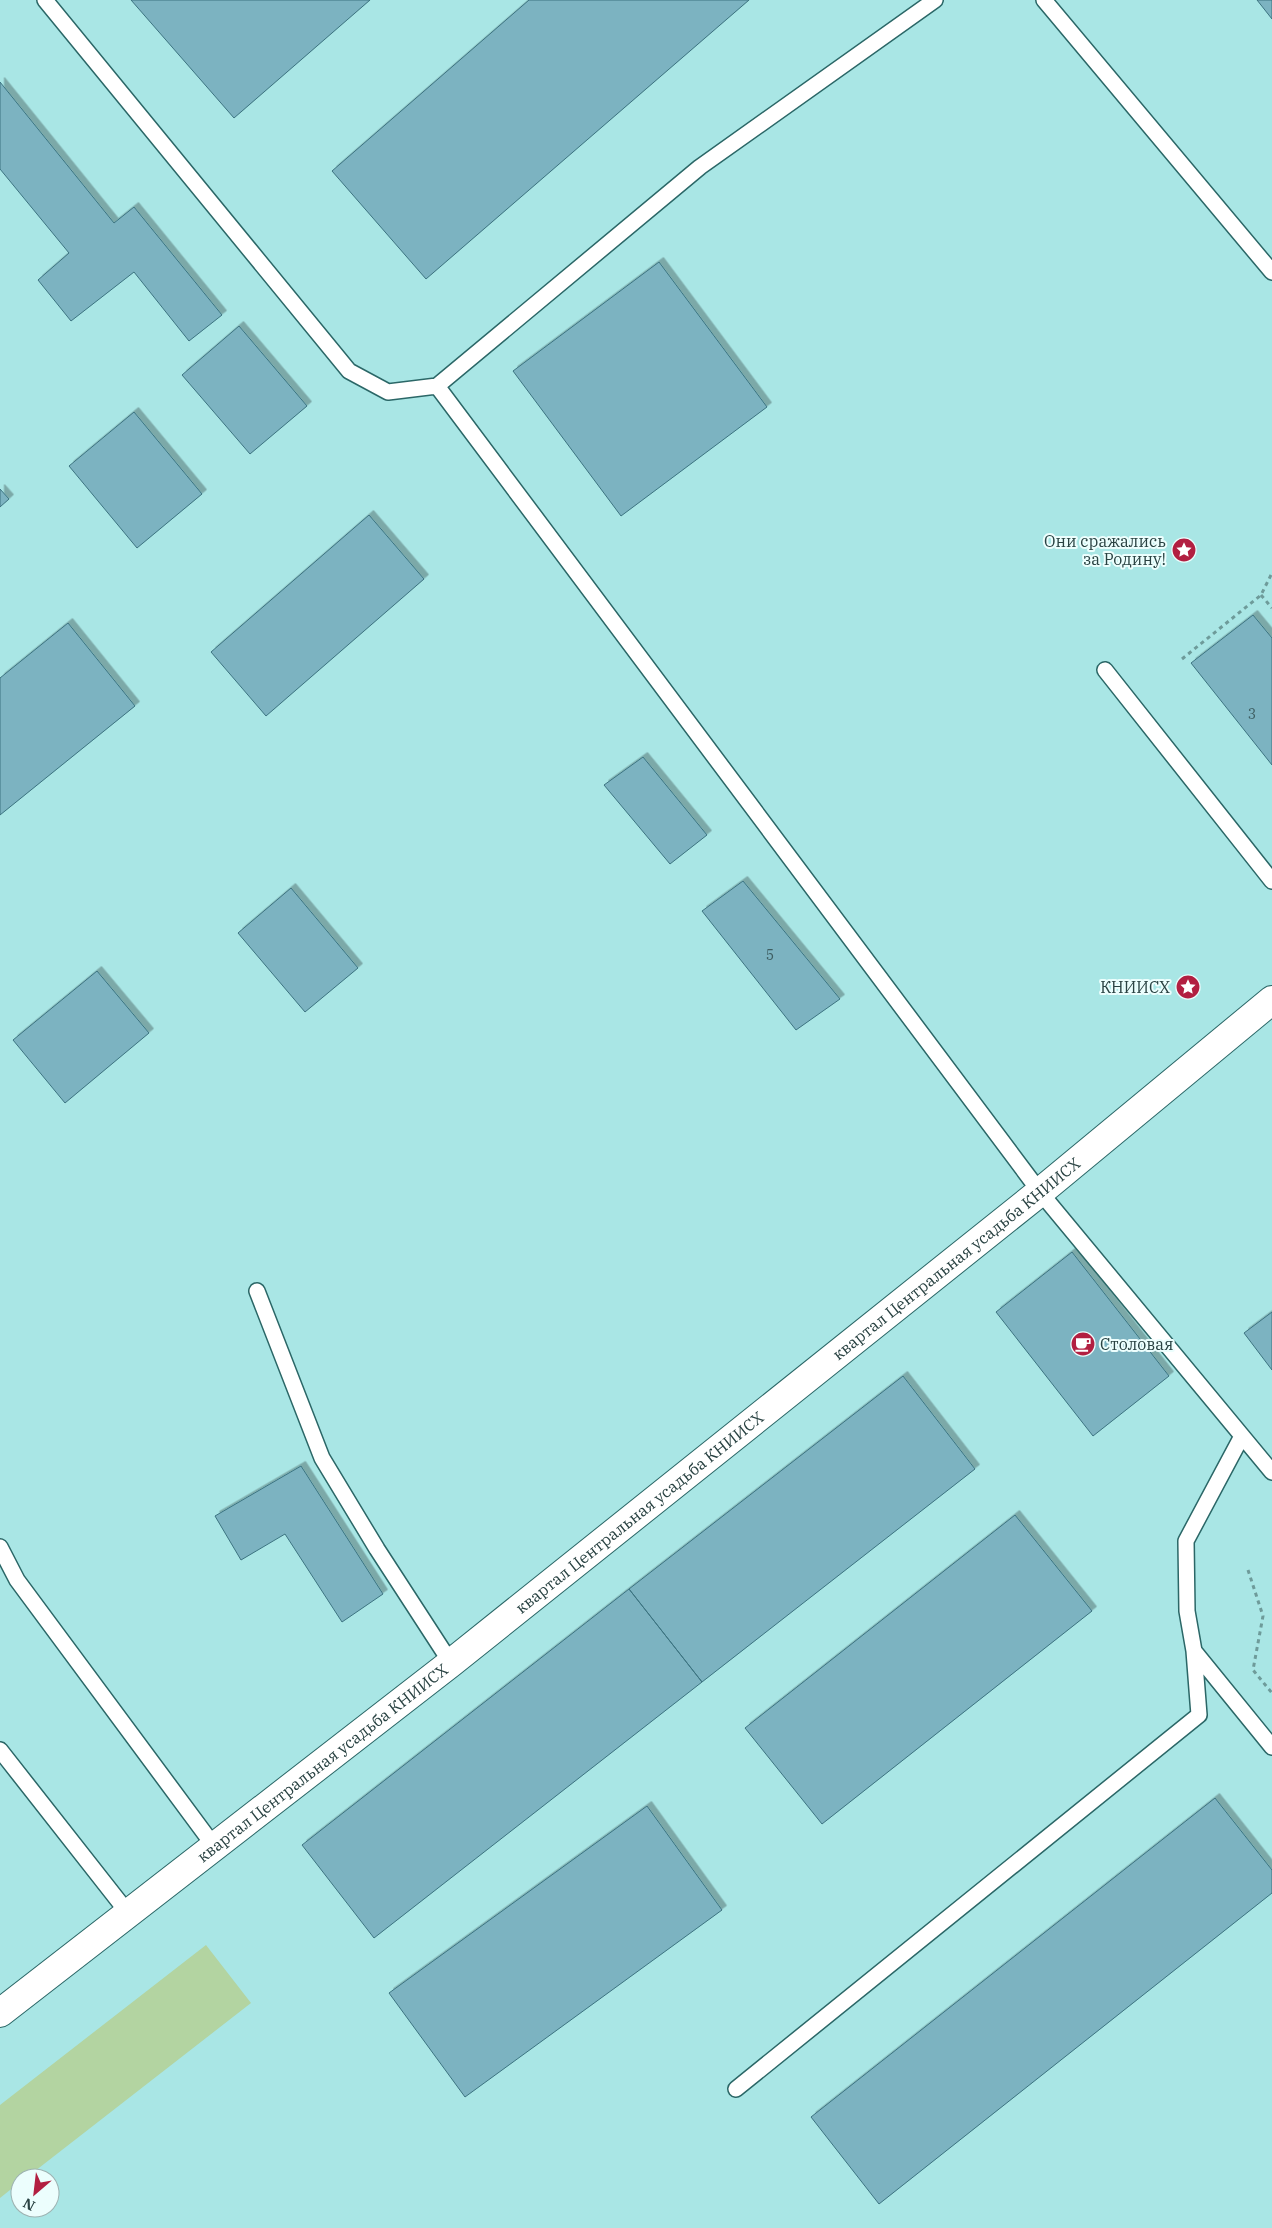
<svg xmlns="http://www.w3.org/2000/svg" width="1272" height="2228" font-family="'IBM Plex Serif',serif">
	<defs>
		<filter id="shadow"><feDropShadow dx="4.5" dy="-4.5" stdDeviation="0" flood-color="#0004"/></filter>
	</defs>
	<rect width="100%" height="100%" fill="#a9e6e5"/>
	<path fill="#b3d4a1" d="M206 1945 251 2003 26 2178H20V2182L0 2198V2105Z"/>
	<path fill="#7bb3c1" stroke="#3d7481" filter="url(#shadow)" d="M131 0H370L234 118Z
		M529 0H749L426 279 332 171Z
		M1257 0H1272V19Z
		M0 82 114 223 134 207 222 315 189 341 134 272 71 321 38 280 69 253 0 169Z
		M659 262 767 407 621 516 513 371Z
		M239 326 307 406 250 454 182 375Z
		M134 412 202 494 137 548 69 466Z
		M0 489 9 499 0 507Z
		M369 515 424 579 266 716 211 652Z
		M1253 615 1272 638V765L1191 663Z
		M68 623 135 706 0 815V678Z
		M643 757 707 835 670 864 604 785Z
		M743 881 840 999 796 1030 702 911Z
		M291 888 358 968 305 1012 238 933Z
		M97 971 149 1033 65 1103 13 1040Z
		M1072 1252 1169 1376 1093 1436 996 1312Z
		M1272 1312V1370L1244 1333Z
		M903 1376 975 1469 702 1682 629 1589Z
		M301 1466 383 1594 342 1622 285 1534 241 1560 215 1516Z
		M1015 1515 1092 1611 822 1824 745 1728Z
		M629 1589 702 1682 374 1938 302 1845Z
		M1215 1798 1272 1870V1893L879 2204 811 2117Z
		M647 1806 722 1910 465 2097 389 1993Z"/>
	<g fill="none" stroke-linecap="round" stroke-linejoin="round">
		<defs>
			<path id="service" d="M45 0 349 371 388 392 437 386 1040 1192 1272 1472
				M1044 0 1272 272
				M437 386 700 167 935 0
				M1105 670 1272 881
				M257 1291 322 1458 377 1549 451 1663
				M0 1547 17 1580 214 1846
				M1194 1651 1272 1747
				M0 1750 128 1913
				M736 2089 1199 1715 1194 1651 1187 1611 1186 1541 1242 1436"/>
			<g id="minor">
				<path id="s1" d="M0 2013 451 1663 1040 1192 1272 1000"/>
			</g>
		</defs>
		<use href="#service" stroke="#2b6767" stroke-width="18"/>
		<use href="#minor" stroke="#2b6767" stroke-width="30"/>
		<path stroke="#6e9b9a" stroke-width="3" stroke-dasharray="4 4" stroke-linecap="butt" d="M1261 595 1272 608
			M1182 659 1261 595 1272 573
			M1248 1570 1263 1616 1253 1670 1272 1693"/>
		<use href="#service" stroke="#fff" stroke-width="15"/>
		<use href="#minor" stroke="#fff" stroke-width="28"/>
	</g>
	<defs>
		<symbol id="sight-disc" viewBox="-11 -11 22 22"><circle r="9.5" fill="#b21f41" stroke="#ecfefd"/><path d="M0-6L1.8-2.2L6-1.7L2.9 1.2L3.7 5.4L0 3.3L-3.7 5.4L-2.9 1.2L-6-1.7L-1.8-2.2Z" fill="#fff"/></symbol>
		<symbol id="cafe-disc" viewBox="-11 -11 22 22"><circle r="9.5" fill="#b21f41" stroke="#ecfefd"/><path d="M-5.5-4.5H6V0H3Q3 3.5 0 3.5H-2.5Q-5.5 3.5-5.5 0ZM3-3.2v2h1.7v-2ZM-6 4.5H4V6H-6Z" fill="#fff"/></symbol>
	</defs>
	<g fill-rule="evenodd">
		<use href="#sight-disc" x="1170" y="536" width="28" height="28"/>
		<use href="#sight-disc" x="1174" y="973" width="28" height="28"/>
		<use href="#cafe-disc" x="1069" y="1330" width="28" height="28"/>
	</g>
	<g text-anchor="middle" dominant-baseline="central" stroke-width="4" stroke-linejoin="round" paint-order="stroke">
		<g font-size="14" fill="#3e5e62">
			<text x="1252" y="714">3</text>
			<text x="770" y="955">5</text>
		</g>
		<g font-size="16" fill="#294242" stroke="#ecfefd" text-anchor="end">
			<text x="1166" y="541">Они сражались<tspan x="1166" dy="18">за Родину!</tspan></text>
			<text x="1170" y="987">КНИИСХ</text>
			<text x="1100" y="1344" text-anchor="start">Столовая</text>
		</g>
		<g font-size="16" fill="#294242" stroke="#ecfefd">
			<text stroke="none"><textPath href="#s1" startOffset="1218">квартал Центральная усадьба КНИИСХ</textPath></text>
			<text stroke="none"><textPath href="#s1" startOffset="812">квартал Центральная усадьба КНИИСХ</textPath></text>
			<text stroke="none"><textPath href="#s1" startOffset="408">квартал Центральная усадьба КНИИСХ</textPath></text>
		</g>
	</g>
	<g transform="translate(35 2193) rotate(208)"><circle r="24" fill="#ecfefd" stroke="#9eb3b2"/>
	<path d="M0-4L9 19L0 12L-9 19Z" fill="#b21f41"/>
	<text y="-8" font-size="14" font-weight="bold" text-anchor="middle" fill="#294242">N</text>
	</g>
</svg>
